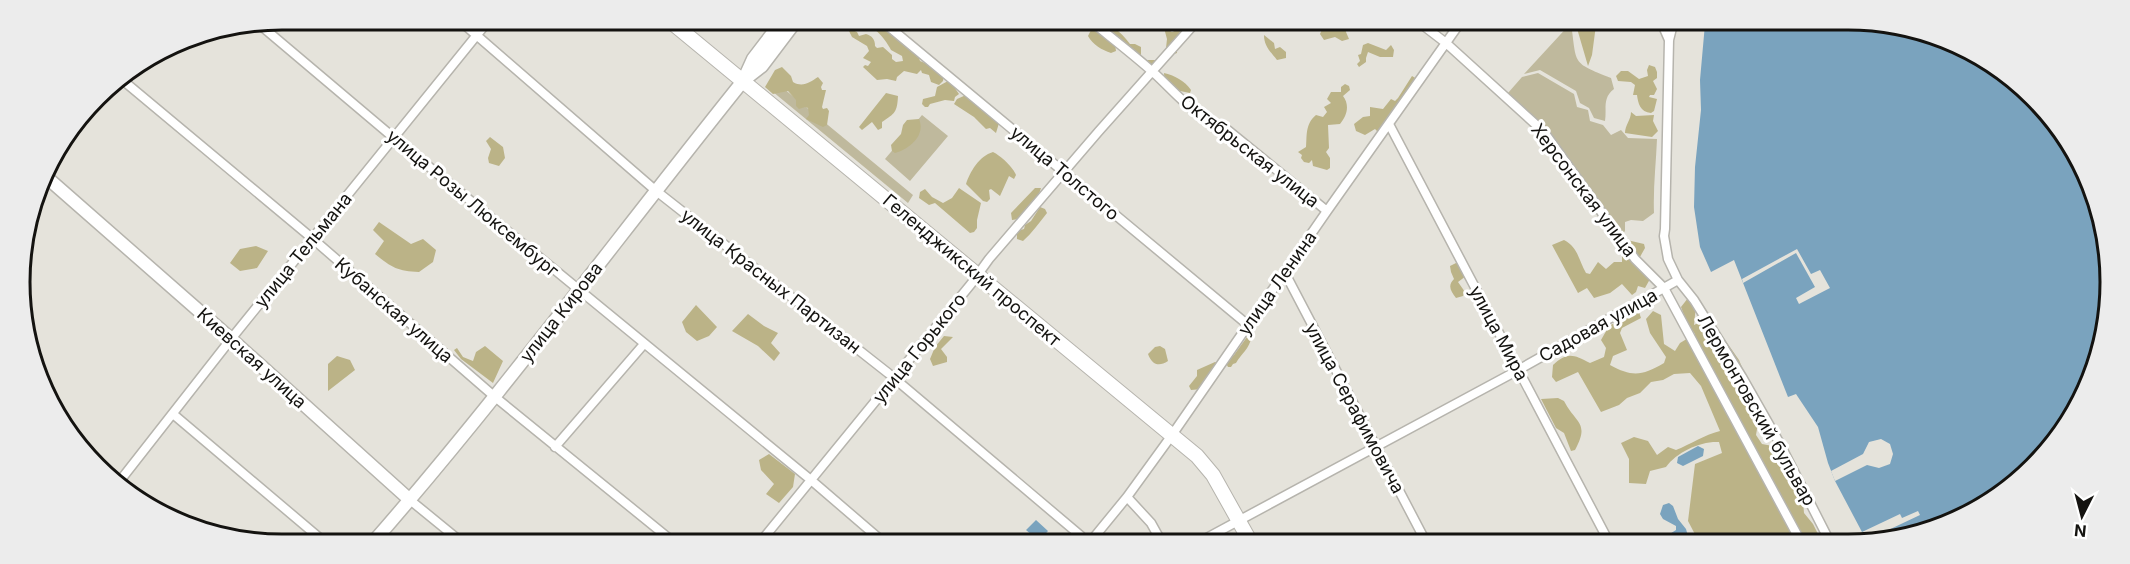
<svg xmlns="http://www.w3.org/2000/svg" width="2130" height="564" font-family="Inter,sans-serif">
	<rect width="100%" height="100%" fill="#e5e3db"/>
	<path fill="#bfb99d" d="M1571 23C1577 65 1571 62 1611 78L1614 89C1602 98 1607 109 1605 121L1594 118 1589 108 1580 103 1576 91 1540 70 1524 74Z
		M1538 73 1574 94 1577 107 1588 110 1590 121 1603 125 1611 135 1621 130 1628 138 1657 139C1656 164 1653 188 1654 213L1643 221 1631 220 1625 222V231L1622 235 1536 119 1508 93 1522 77Z
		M772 79 913 195 908 203 767 87Z
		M922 115 948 136 910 181 885 159Z"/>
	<path fill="#bbb387" d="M851 21H875L879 25 890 26 918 55 920 61 932 66 944 75 943 81 939 85 931 82 929 75 922 73 921 70 917 74 904 71 897 77 896 81 887 79 877 80 863 67 865 65 868 66 871 62 863 58 869 51 867 46 852 37 847 27 857 32 859 36 866 34C872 36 875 39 875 46L877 48 883 47 892 55V59L896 62 903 61 902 56 891 50C888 44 881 34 875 30 870 26 867 28 864 22L858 24Z
		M1094 22C1110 22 1120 31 1130 44H1135L1141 47V55L1137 56Z
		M1330 23H1345L1346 32 1349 39 1342 41 1335 37 1324 40 1320 34 1323 27Z
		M1579 23 1596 25 1592 55 1588 66 1576 25Z
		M1092 28C1100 31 1109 38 1115 44L1116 51 1111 53C1102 50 1093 45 1088 36Z
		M1164 28 1172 32 1182 28 1185 32 1177 50V53L1171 55 1168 61 1160 68 1146 64V60H1156L1166 48 1167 39Z
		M1264 35 1274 43 1275 49 1280 47 1286 52V58L1277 60C1270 51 1264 46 1264 35Z
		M1368 43 1386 50 1391 45 1394 50 1393 57H1380L1368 52 1366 58V62L1359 67 1357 64 1360 61 1358 55 1361 54 1363 45Z
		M1649 65 1655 67 1657 72V78L1653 81 1657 89 1654 95H1650L1649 97 1657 99 1654 111 1651 113C1640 112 1638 103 1637 95H1633L1635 85 1631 82 1618 81 1616 76 1621 71H1628L1639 79 1648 76 1647 70Z
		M782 67 791 76 793 82C803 88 810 82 818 77L823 83 821 87 822 90H826L822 107 823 109 827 108 829 111 827 125 823 127 806 119 809 115 808 108 805 107 799 109 796 106V100L788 91 773 94 765 87 775 70Z
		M1164 73C1174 75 1185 81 1191 90L1190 93 1165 88Z
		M1412 76 1417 79 1378 132 1375 129 1365 135 1356 131 1354 124 1363 117 1370 116V107L1383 109 1391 99 1395 101 1398 98Z
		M948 81H950L959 94 955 97 954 101 945 100 930 104 928 107H925L922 104 923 99 935 96 937 87Z
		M1345 84 1349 86 1350 90 1343 96C1350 105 1347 116 1340 124L1328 125 1329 148 1326 152 1330 158V168L1327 170 1313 166 1312 160 1309 163 1304 162 1301 158 1302 155 1298 152 1306 147C1307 136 1305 124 1316 115L1323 117 1327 112 1324 107 1331 103 1327 99 1331 92H1341V87Z
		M886 93 898 96C897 113 895 113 882 122V128L878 130 872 122 862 130 859 127Z
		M966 95 999 123 996 133 990 128 986 129 974 117 954 104 957 99Z
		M1631 112 1636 116 1654 115 1653 121 1658 131 1652 137 1625 133C1625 125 1631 120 1631 112Z
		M919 119C926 135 910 149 895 153L892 151 891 145 901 134 903 125 907 120Z
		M490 137 503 147 505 158 499 166 489 163 488 158 491 149 486 141Z
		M993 152C1000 155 1014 168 1016 175L1014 179 1009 176 1000 196 991 189 989 190 990 199 987 202 983 201 966 184C970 172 979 156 993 152Z
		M959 188 981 203 977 220V228L974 232 970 233 935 203 929 205 919 198 920 192 925 189 932 197 943 203 952 198Z
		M1035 188H1041L1038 197C1026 205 1028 218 1012 220L1011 213Z
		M1040 207 1045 209 1047 213C1039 223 1032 233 1023 241L1017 239V231L1024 229 1025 225 1031 221Z
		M379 222 411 244 423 239 436 250 433 262 419 272C398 271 392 268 375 254L384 241 373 230Z
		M1564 240C1578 247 1579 261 1586 273L1590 274 1598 262 1606 269 1614 262H1622V252L1625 251 1624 242 1627 240 1644 244 1645 248 1636 264 1650 279 1645 288 1638 286 1636 292 1632 295 1622 284 1610 293 1594 298 1587 288 1578 293 1552 245Z
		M256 246 268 251 257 268 240 271 230 263 240 249Z
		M1456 263 1464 265 1466 276 1458 282 1465 292 1463 296 1456 298C1451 291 1447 286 1454 279L1451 272 1450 266Z
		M1634 298H1641L1645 304 1639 312 1641 318 1622 328 1620 333 1627 350 1613 356 1610 365C1632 377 1642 376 1664 363L1666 357 1650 333 1646 319 1653 311 1661 315 1664 344 1675 351 1680 343 1695 334 1687 323 1681 307 1688 298 1696 305 1694 325 1700 322 1716 327 1739 360 1760 411 1756 435 1762 444 1778 447 1795 468 1791 478 1802 489 1804 513 1813 524 1821 540 1818 542H1699L1688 521 1695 464 1722 453 1719 442C1700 441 1677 452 1666 467L1650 471 1646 484 1629 483V459L1621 443 1634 437 1648 441 1657 455 1668 447 1676 450C1691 444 1704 435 1720 431L1701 386 1690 373 1674 374 1663 380 1651 382 1640 393 1627 398 1619 405 1601 412 1578 372 1556 382 1552 377 1553 365C1567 352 1573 354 1590 363L1604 357 1606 348 1601 340 1609 326 1629 315 1625 313V304Z
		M696 305 717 327 709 336 697 341 686 332 682 322Z
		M748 314 764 326 778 333 771 343 780 353 774 361 758 346 732 331Z
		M944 336 953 337 941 349 947 357V362L933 366 930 359 935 347Z
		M1247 337 1251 338C1250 348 1241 354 1236 363L1233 364 1231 367H1228L1225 361 1234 355Z
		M485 346 503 361 493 383 461 359 454 350 457 348 463 357 473 361 476 352Z
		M1160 346 1165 349 1168 361C1159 367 1152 365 1148 354L1155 347Z
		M337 356 350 360 355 370 328 391V364Z
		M1215 362 1218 363 1202 389 1191 390 1189 386 1197 376V370Z
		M1558 398 1564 401C1576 424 1590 422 1575 450L1571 451 1564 433 1556 428 1541 399Z
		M769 454 795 474 793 487 779 503 766 494 774 484 761 470 759 460Z"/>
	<path fill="#7aa3be" d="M1705 24H1899L1994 64 2066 136 2105 230 2106 333 2083 398 2033 468 1964 518 1882 542H1863L1862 532 1835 481 1828 463 1818 427 1796 394 1788 397 1734 260 1711 272 1700 247 1694 207 1695 167 1701 110 1700 80Z
		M1698 446 1704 449 1703 456 1683 466 1677 463 1678 457Z
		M1669 503 1673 506 1678 519 1686 529 1688 536 1680 542H1670L1668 535 1676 530V526L1663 519 1660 514 1663 505Z
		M1036 520 1048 531 1039 541 1026 530Z"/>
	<path fill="#e5e3db" d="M1797 249 1811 274 1820 270 1830 288 1799 304 1796 298 1815 287 1796 253 1743 283 1742 279Z
		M1881 439 1890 444 1893 454 1890 464 1879 468 1867 465 1835 481 1831 471 1863 454 1869 442Z
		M1918 511 1920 515 1863 542 1862 532 1900 514 1902 518Z"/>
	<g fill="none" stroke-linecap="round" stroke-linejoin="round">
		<defs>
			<path id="street" d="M459 20 655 190 888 373 1081 536 1082 541
				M882 21 1248 325
				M1092 22C1113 39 1134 55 1154 73 1176 93 1195 118 1224 127L1327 211
				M1420 23 1446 43 1544 132 1635 259 1664 288 1801 542
				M259 24 394 138 811 480 882 541
				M1662 24 1669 40
				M1673 24 1669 40 1665 229 1664 236 1668 259 1678 280 1694 300 1742 377 1779 442 1830 542
				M120 78 313 239 495 397 671 540
				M1389 124 1609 542
				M1285 273 1426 542
				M173 414 322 540
				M555 447 644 344
				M119 482 231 339 489 20
				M1127 497 1151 523 1161 541
				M410 500 459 540
				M762 540 971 284 989 259 1099 131 1196 22
				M1091 541 1127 497 1172 435 1327 211 1460 23
				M1201 541 1511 374 1678 280"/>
			<path id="secondary" d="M744 80 762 66 796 21
				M44 175 231 339 410 500
				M375 540C504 392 620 234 743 81L753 59 782 21"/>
			<path id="primary" d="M670 21 1197 456 1213 475 1250 541"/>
		</defs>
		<use href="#street" stroke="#b6b4ad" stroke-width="11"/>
		<use href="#secondary" stroke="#b6b4ad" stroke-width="15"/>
		<use href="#primary" stroke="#b6b4ad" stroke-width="16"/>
		<use href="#street" stroke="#fff" stroke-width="8"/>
		<use href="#secondary" stroke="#fff" stroke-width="12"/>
		<use href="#primary" stroke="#fff" stroke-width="14"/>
	</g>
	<g text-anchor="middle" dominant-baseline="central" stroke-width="6" stroke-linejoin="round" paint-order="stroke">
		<g font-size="18" fill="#141310" stroke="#fff">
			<text transform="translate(1250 151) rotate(38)">Октябрьская улица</text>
			<text transform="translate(1065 173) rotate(40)">улица Толстого</text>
			<text transform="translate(1584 190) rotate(53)">Херсонская улица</text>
			<text transform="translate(473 203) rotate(40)">улица Розы Люксембург</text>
			<text transform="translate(303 250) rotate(-51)">улица Тельмана</text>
			<text transform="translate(972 270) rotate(40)">Геленджикский проспект</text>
			<text transform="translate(771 281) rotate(38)">улица Красных Партизан</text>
			<text transform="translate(1277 283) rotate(-55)">улица Ленина</text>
			<text transform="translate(394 310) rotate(41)">Кубанская улица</text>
			<text transform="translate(561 312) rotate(-52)">улица Кирова</text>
			<text transform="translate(1598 325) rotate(-29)">Садовая улица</text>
			<text transform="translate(1499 333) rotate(62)">улица Мира</text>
			<text transform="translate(919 348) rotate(-51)">улица Горького</text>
			<text transform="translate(252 358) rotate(42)">Киевская улица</text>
			<text transform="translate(1355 408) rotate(62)">улица Серафимовича</text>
			<text transform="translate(1757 410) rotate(60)">Лермонтовский бульвар</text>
		</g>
	</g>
	<path d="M0 0H2130V564H0ZM282 30H1848A252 252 0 0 1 2100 282V282A252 252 0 0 1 1848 534H282A252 252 0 0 1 30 282V282A252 252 0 0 1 282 30Z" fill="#ececec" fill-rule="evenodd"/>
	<path fill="none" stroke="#141310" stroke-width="3" d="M282 30H1848A252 252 0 0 1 2100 282V282A252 252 0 0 1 1848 534H282A252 252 0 0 1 30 282V282A252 252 0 0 1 282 30Z"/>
	<g transform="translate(2082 516) rotate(186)" stroke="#ffffff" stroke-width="4.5" paint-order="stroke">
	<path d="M0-4.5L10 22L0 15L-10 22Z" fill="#141310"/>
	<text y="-9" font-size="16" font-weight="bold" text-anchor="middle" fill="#141310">N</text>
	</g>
</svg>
